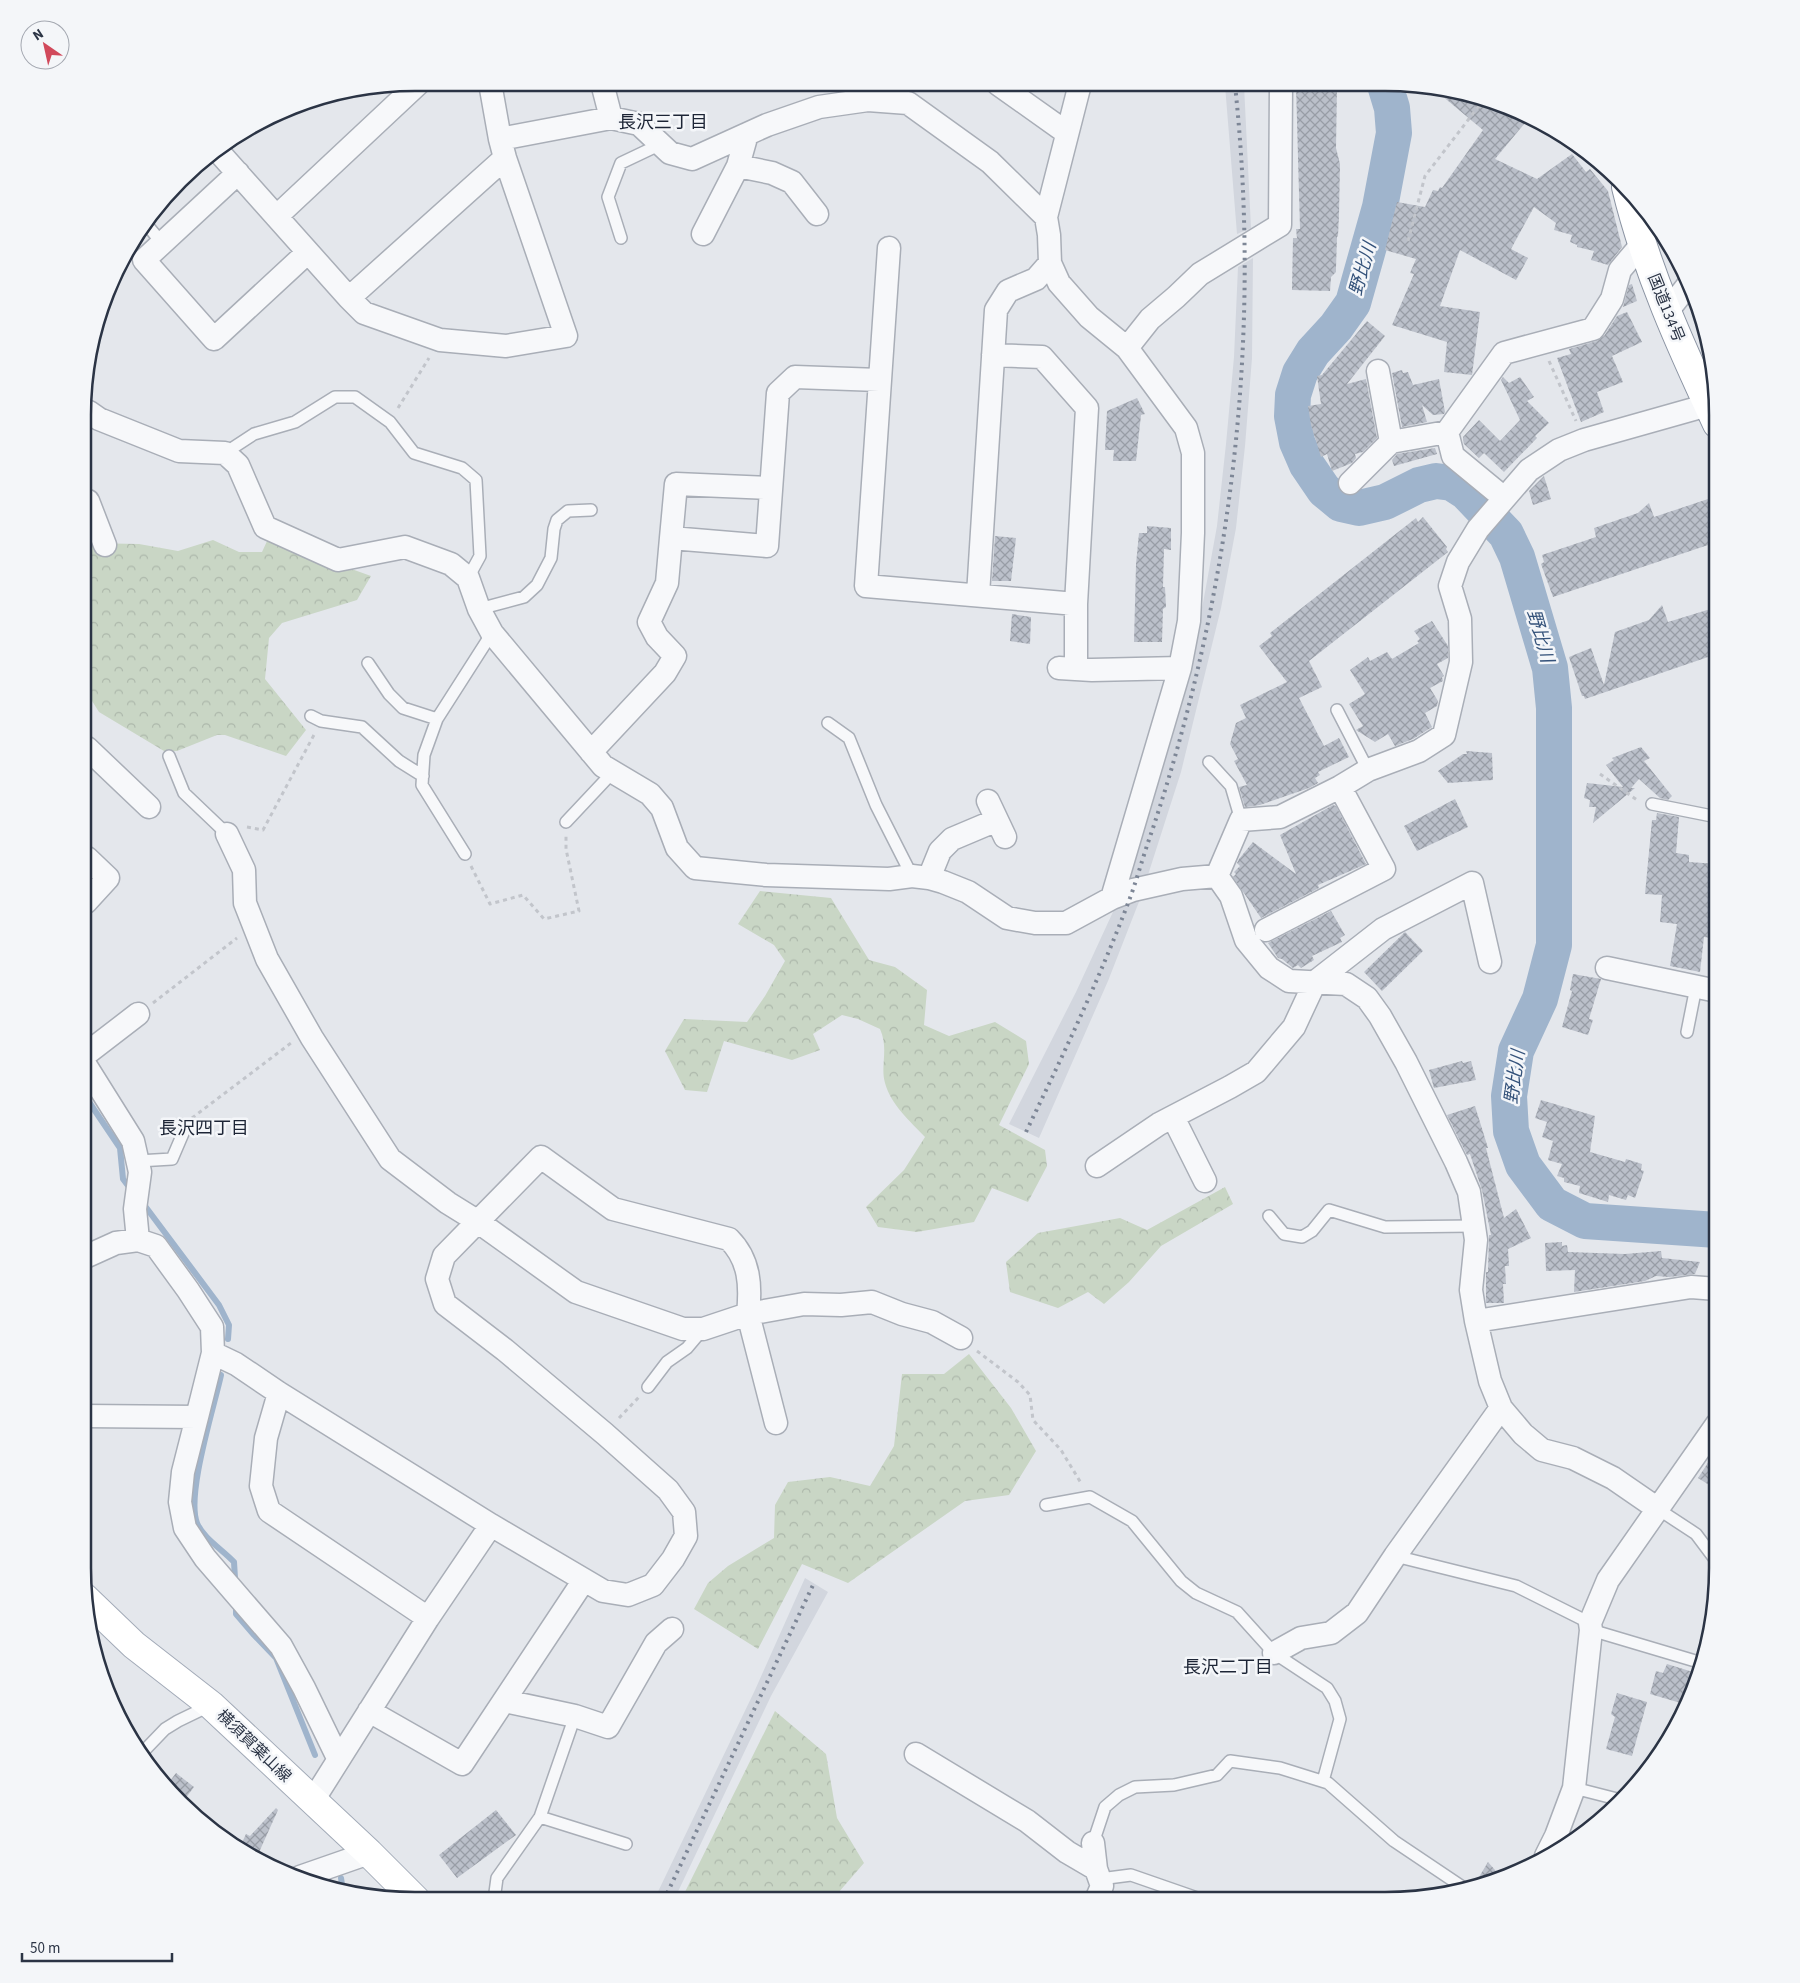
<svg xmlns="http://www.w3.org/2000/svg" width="1800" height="1983" font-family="'Source Sans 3','Noto Sans JP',sans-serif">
	<defs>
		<pattern id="forest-crowns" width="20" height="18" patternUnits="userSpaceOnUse" patternTransform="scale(1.25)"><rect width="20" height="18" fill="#c9d6c5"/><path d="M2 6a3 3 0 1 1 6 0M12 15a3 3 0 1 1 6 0" fill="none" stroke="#adb8ab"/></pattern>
		<pattern id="building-cross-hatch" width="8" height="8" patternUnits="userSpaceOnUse" patternTransform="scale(1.25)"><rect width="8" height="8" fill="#bbc0ca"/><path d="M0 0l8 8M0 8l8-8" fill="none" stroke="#989da6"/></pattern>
	</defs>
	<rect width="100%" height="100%" fill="#e4e7ec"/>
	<path fill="#d2d6de" d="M1225 85H1244L1251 228 1237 234Z
		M1253 258 1252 358 1245 446 1236 528 1221 608 1181 772 1147 878 1127 880 1184 685 1203 603 1217 526 1226 444 1234 357 1238 267Z
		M1142 894 1108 981 1039 1138 1009 1124 1076 992 1118 901Z
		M805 1578 828 1592 771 1696 674 1900H654L755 1690Z"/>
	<path fill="url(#forest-crowns)" d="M268 539 371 576 357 600 282 623 269 638 265 679 306 730 286 756 225 735H217L177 751H164L99 712 87 693 88 543 139 544 178 551 213 540 239 552H262Z
		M760 891 831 898 869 960 895 967 927 990 924 1025 949 1036 995 1022 1026 1041 1029 1064 999 1125 1045 1150 1047 1166 1028 1202 992 1188 974 1222 917 1232 878 1227 866 1207 904 1170 925 1137C910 1121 891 1105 885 1083 880 1066 889 1049 880 1029L858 1019 842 1015 813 1034 820 1050 792 1060 724 1041 707 1092 685 1090 665 1051 684 1019 747 1022 765 996 785 961 774 945 738 924Z
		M1225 1187 1233 1204 1161 1246 1129 1282 1104 1304 1088 1292 1058 1308 1010 1292 1006 1262 1038 1233 1120 1218 1147 1230Z
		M969 1354 1011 1408 1036 1451 1009 1495 965 1501 848 1583 802 1564 758 1649 694 1609 708 1583 728 1566 774 1538 775 1505 788 1482 830 1477 870 1486 894 1446 902 1374H944Z
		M775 1711 826 1754 837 1818 864 1863 832 1900H681Z"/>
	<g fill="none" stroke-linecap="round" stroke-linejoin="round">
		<path stroke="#9fb4cc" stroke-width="6" d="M85 1096 120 1148 123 1179 132 1191
			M142 1202 219 1305 229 1325 228 1339
			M221 1375C214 1407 186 1495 197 1523 203 1538 223 1550 234 1562L235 1578
			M236 1609V1614L254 1635 276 1658 315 1755
			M341 1878 343 1891"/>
		<path stroke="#9fb4cc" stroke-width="36" d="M1385 85 1392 108 1394 133 1380 207 1353 303 1336 327 1313 352 1300 373 1293 395 1292 416 1297 442 1307 465 1324 490 1341 504 1359 508 1385 502 1419 485 1436 481 1452 483 1466 492 1506 534 1517 557 1550 668 1554 708V945L1540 999 1516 1051 1509 1096 1511 1131 1523 1165 1552 1204 1585 1221 1717 1230"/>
	</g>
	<path fill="url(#building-cross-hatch)" d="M1296 85H1337L1336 148 1340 164 1339 215 1338 236 1337 237 1336 268V272L1331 277 1330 291 1292 290 1293 238H1297L1296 229H1300Z
		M1429 85 1492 100 1530 117 1495 159 1537 179 1572 154 1586 172 1590 169 1608 191 1622 247 1608 265 1591 260 1594 251 1577 247V245L1570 242 1572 235 1554 230 1556 223 1534 207 1511 249 1528 258 1516 280 1460 250 1440 306 1480 312 1472 375 1444 372 1447 342 1392 325 1414 274 1410 273 1416 259 1385 250 1397 202 1425 207 1433 190 1438 191 1440 187 1442 188 1483 130Z
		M1632 284 1637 301 1623 307 1629 285Z
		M1627 312 1642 342 1612 356 1623 382 1597 392 1604 412 1581 422 1557 358 1571 354 1569 349 1597 341 1604 336 1617 316Z
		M1367 321 1385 336 1347 384 1366 379 1377 438 1363 452 1355 454 1356 458 1352 463 1332 471 1327 454 1321 457 1311 425 1308 406 1321 404 1317 376 1322 375Z
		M1402 370 1403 373 1408 372 1413 385 1439 379 1445 412 1444 414 1433 415 1422 405 1427 422 1402 427 1392 373Z
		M1503 377 1509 383 1520 377 1534 397 1527 401 1549 423 1535 436 1537 438 1504 472 1484 453 1479 458 1464 444 1463 440V437L1479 420 1500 441 1520 420 1501 380Z
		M1137 398 1145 414 1141 415 1136 461H1113L1114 450H1105L1107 411Z
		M1435 448 1437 454 1394 466 1392 460 1397 454Z
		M1544 476 1551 499 1533 505 1529 491Z
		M1711 498 1717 514V542L1553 597 1541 564 1544 562 1542 555 1596 537 1594 528 1638 513 1649 503 1654 517Z
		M1423 517 1447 547 1446 549 1448 552 1309 661 1322 687 1299 698 1324 746 1339 738 1349 757 1318 772 1320 775 1315 778 1318 783 1309 788 1260 805 1245 807 1239 787 1247 785 1234 761 1238 759 1230 744 1236 723 1246 718 1240 705 1287 682 1259 646 1272 636 1270 633 1416 518 1418 522Z
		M1147 526 1171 528V550L1164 549 1163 587H1165L1166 607 1163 609 1162 642H1134L1136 564 1139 533H1147Z
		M995 536 1016 538 1011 581H992Z
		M1662 605 1668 622 1717 607V654L1585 699 1584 696H1582L1569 657 1591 648 1604 685 1615 632 1649 620Z
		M1012 614 1031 617 1030 644 1010 641Z
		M1432 621 1448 646V658L1437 664 1444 676 1442 677 1443 681 1430 688 1438 701 1437 706 1425 713 1432 727 1413 739 1395 746 1388 734 1375 742 1356 730 1363 726 1349 704 1365 694 1350 670 1368 657 1370 661 1387 652 1392 659 1419 643 1417 641 1420 639 1414 631Z
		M1641 747 1650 758 1644 761 1672 796 1668 800 1660 798 1639 779 1631 788H1635L1593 823 1596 807H1589L1590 800 1584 798 1587 783 1623 787 1606 765 1614 760 1612 758Z
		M1466 751 1492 753 1493 780 1448 783 1438 771 1463 754H1467Z
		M1455 799 1468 827 1417 851 1404 826Z
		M1333 805 1336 806 1366 864 1318 885 1319 888 1261 918 1233 877 1236 874 1234 872 1240 866 1237 863 1239 859 1253 842 1296 874 1280 835Z
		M1657 813 1679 817 1676 853 1689 855V862L1717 864V939L1704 937 1700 972 1670 966 1677 924 1660 922 1662 895 1645 894 1652 820H1656Z
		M1331 911 1345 935 1340 938 1342 942 1312 956 1314 960 1301 968 1298 965 1293 968 1282 959 1278 958 1268 943Z
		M1405 932 1423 951 1382 991 1364 972Z
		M1573 974 1601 979 1589 1019 1593 1020 1588 1035 1562 1027 1572 991 1570 990Z
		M1462 1061 1463 1063 1471 1061 1476 1080 1434 1088 1429 1070Z
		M1541 1100 1595 1116 1590 1152 1625 1162 1626 1159 1642 1164 1641 1170 1644 1171 1635 1198 1628 1195 1626 1200 1609 1195 1608 1202 1579 1193 1580 1186 1564 1182V1178L1557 1176 1562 1164 1548 1160 1553 1141 1542 1137 1547 1122 1535 1118Z
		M1475 1106 1488 1148H1486L1504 1218 1516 1209 1531 1238 1508 1249 1509 1266H1505L1506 1284H1503L1504 1303H1486V1272H1488L1489 1235H1491L1482 1190 1470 1154 1467 1155 1447 1115Z
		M1562 1242V1246L1567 1245 1568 1252 1625 1254 1661 1251 1662 1258 1700 1262 1695 1274 1669 1277 1656 1276 1645 1281 1574 1292 1575 1270 1546 1271 1545 1243Z
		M1717 1449V1490L1698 1478Z
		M1667 1664 1693 1672 1684 1704 1650 1694 1656 1671 1663 1673Z
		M1617 1693 1647 1702 1632 1756 1606 1749 1615 1717 1611 1714Z
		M176 1773 194 1787 182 1803 167 1785Z
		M276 1808 278 1810 256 1859 249 1856 239 1849 246 1834 250 1836Z
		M496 1810 516 1835 457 1878 439 1855Z
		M1488 1862 1502 1878 1492 1883 1473 1887Z"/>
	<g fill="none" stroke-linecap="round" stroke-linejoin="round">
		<defs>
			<path id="lane" d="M147 225 162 243
				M621 238 608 197 621 163 661 144
				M225 453 254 434 295 422 335 397H355L390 422 414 453 462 468 476 480 480 556 468 578
				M479 609 524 597 537 585 551 558 554 529 557 520 568 511 591 510
				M368 663 389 694 403 708 437 719
				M1337 710 1368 770
				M311 716 321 721 362 727 399 761 423 776
				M828 723 849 738 876 805 912 876
				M169 756 184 793 227 834
				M1209 762 1231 786 1241 820
				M1652 804 1717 817
				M566 822 613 772
				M465 854 422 785 424 755 437 719 492 633
				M1687 1032 1696 987
				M138 1161 172 1159 184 1131
				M1269 1216 1284 1234 1302 1237 1312 1231 1329 1210 1385 1227 1474 1226
				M648 1387 667 1362 687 1348 703 1329
				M1046 1505 1090 1497 1132 1521 1181 1581 1196 1593 1237 1612 1274 1653 1327 1688 1335 1701 1340 1719 1323 1781
				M1658 1509 1696 1534 1717 1562
				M1395 1556 1516 1586 1590 1623
				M1591 1630 1702 1663
				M140 1755 165 1729 178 1721 209 1706
				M1574 1788 1621 1800
				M540 1817 626 1844
				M1093 1843 1105 1807 1119 1795 1135 1787 1174 1785 1217 1775 1230 1761 1280 1768 1328 1783 1394 1841 1464 1888
				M1100 1879 1131 1875 1203 1900
				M494 1900 497 1878 540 1817 575 1716"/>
			<path id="street" d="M602 83 611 118
				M998 84 1067 133
				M1080 84 1046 217 1049 235 1050 263 1059 283 1089 317 1127 348 1186 428 1193 453V533L1189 621 1180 668 1112 898
				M500 139 611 118 639 124 670 153 692 159 767 125 819 107 868 100 908 103 990 162 1046 217
				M217 150 349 298 364 313 440 340 506 346 566 336 505 158 500 139 490 83
				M738 166 772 173 792 182 817 214
				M238 173 144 260 214 339 308 252
				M277 216 419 83
				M703 234 738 166 747 134
				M889 248 866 586 1076 604
				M349 298 505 158
				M1666 313 1688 285
				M1127 348 1150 319 1176 297 1200 274 1280 225 1281 85
				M993 355 1042 357 1087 408 1076 604V669
				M1378 371 1391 442
				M89 412 99 419 179 451 225 453 238 465 265 527 338 560 405 547 451 564 468 578 479 609 492 633 603 766 650 794 662 808 677 848 695 868 766 875 889 879 912 876 929 878 943 882 968 892 1007 918 1035 923H1066L1112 898 1133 890 1182 879 1217 876 1231 896 1246 940 1269 968 1289 981 1346 984 1367 998 1380 1016 1406 1062 1456 1162 1469 1192 1476 1240 1471 1290 1476 1321 1490 1381 1501 1408 1523 1434 1542 1450 1573 1458 1613 1478 1658 1509
				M1350 483 1391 442 1447 432
				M1504 498 1453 456 1447 432 1504 353 1593 329 1612 299 1620 270 1642 244
				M88 501 105 545
				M671 538 676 484 771 488
				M978 595 996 310 1008 291 1036 279 1050 263
				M1059 668 1092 670 1180 668
				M87 748 149 807
				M591 752 665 673 675 656 657 637 649 622 667 583 671 538 767 546 778 393 795 377 879 380
				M988 801 1005 837
				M227 834 244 870 245 903 267 959 312 1038 390 1159 448 1203 477 1221 576 1292 683 1329H703L748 1314 804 1304 841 1305 872 1302 902 1314 932 1322 961 1338
				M1217 876 1241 820 1280 817 1340 787 1368 770 1419 751 1444 735 1461 662 1460 619 1450 586 1458 562 1478 529 1529 470 1559 450 1584 440 1708 405
				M929 878 940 851 952 839 997 820
				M86 902 108 878 87 858
				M1266 930 1384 869 1340 787
				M1607 968 1717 991
				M86 1054 138 1014
				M86 1066 133 1141 140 1172 135 1209 138 1240
				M1173 1117 1205 1181
				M1097 1166 1159 1124 1230 1087 1256 1072 1294 1027 1315 982 1383 929 1472 883 1490 962
				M85 1257 116 1243 138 1240 156 1246 188 1290 212 1327 213 1353 197 1417
				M1476 1321 1691 1287 1717 1289
				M213 1353 236 1364 279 1393 491 1525 603 1591 628 1595 653 1585 673 1559 686 1536 684 1512 668 1490 605 1434 505 1350 445 1304 437 1279 444 1256 541 1157 613 1209 729 1239C750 1260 751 1286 748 1314L776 1423
				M279 1393 266 1438 261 1486 269 1511 428 1618
				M84 1416 197 1417 183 1472 180 1502 185 1528 205 1558 281 1646 304 1688 338 1758
				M1274 1653 1301 1638 1331 1633 1357 1613 1395 1556 1501 1408
				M505 1701 575 1716 608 1727 656 1643 672 1629
				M369 1711 462 1764 584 1580
				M916 1754 1027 1821 1067 1852 1096 1869
				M312 1802 428 1618 491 1525
				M1093 1843 1096 1869 1102 1886 1096 1900
				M1546 1856 1556 1836 1574 1788 1591 1630 1590 1623 1608 1580 1717 1424
				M300 1877 369 1853"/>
			<path id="primary" d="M85 1598 134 1645 211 1705 369 1853 416 1900"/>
			<path id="highway" d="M1626 187C1646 270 1681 347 1717 424"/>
		</defs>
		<use href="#lane" stroke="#a9aeb7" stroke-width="14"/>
		<use href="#street" stroke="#a9aeb7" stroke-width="25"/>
		<use href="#primary" stroke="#a3abb8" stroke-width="30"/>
		<use href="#highway" stroke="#8b94a3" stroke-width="30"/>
		<path stroke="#c2c5cb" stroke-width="3" stroke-dasharray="4 4" stroke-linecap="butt" d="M1408 241 1425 176 1485 98
			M1549 361 1576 421
			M398 408 429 358
			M1600 774 1637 800
			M247 827 263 830 315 733
			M471 866 490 904 523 895 544 919 579 911 566 849V836
			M153 1003 237 938
			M192 1118 291 1043
			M977 1351 1018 1382 1030 1395 1033 1420 1061 1450 1081 1483
			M619 1418 639 1397"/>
		<use href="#lane" stroke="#f7f8fa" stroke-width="11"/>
		<use href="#street" stroke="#f7f8fa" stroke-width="22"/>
		<use href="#primary" stroke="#fff" stroke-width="28"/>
		<use href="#highway" stroke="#fff" stroke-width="28"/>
		<path stroke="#7d8696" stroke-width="4" stroke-dasharray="2.5 5" stroke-linecap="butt" d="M1026 1132C1063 1055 1100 978 1130 898 1138 876 1144 853 1152 831 1232 590 1262 337 1235 85
			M664 1900 814 1583"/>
	</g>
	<g text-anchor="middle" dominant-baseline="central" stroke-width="5" stroke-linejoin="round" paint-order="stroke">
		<g font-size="16" fill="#2b3445" stroke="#f4f6f9">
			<text transform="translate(1666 308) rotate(68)">国道134号</text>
			<text transform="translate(254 1746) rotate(44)">横須賀葉山線</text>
		</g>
		<g font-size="18" fill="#1d2536" stroke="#f4f6f9">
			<text x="663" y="122">長沢三丁目</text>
			<text x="204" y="1128">長沢四丁目</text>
			<text x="1228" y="1667">長沢二丁目</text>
		</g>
		<g font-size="18" font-style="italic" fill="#34527a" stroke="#f4f6f9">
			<text transform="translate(1363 269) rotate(-74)">野比川</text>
			<text transform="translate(1540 636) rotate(74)">野比川</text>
			<text transform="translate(1515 1077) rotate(-82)">野比川</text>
		</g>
	</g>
	<path d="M0 0H1800V1983H0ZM415 91H1385A324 324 0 0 1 1709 415V1568A324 324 0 0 1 1385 1892H415A324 324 0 0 1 91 1568V415A324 324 0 0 1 415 91Z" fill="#f4f6f9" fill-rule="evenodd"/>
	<path fill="none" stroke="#2b3445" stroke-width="2.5" d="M415 91H1385A324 324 0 0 1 1709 415V1568A324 324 0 0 1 1385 1892H415A324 324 0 0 1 91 1568V415A324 324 0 0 1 415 91Z"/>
	<g transform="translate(45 45) rotate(326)"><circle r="24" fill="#f4f6f9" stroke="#a4a8b1"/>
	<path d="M0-4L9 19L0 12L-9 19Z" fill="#d1495b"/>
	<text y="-8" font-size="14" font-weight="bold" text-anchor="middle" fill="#2b3445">N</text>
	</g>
	<path d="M22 1953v8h150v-8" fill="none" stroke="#2b3445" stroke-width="2.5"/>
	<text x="30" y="1953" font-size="15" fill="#2b3445" stroke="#f4f6f9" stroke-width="4" paint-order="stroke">50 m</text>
</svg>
